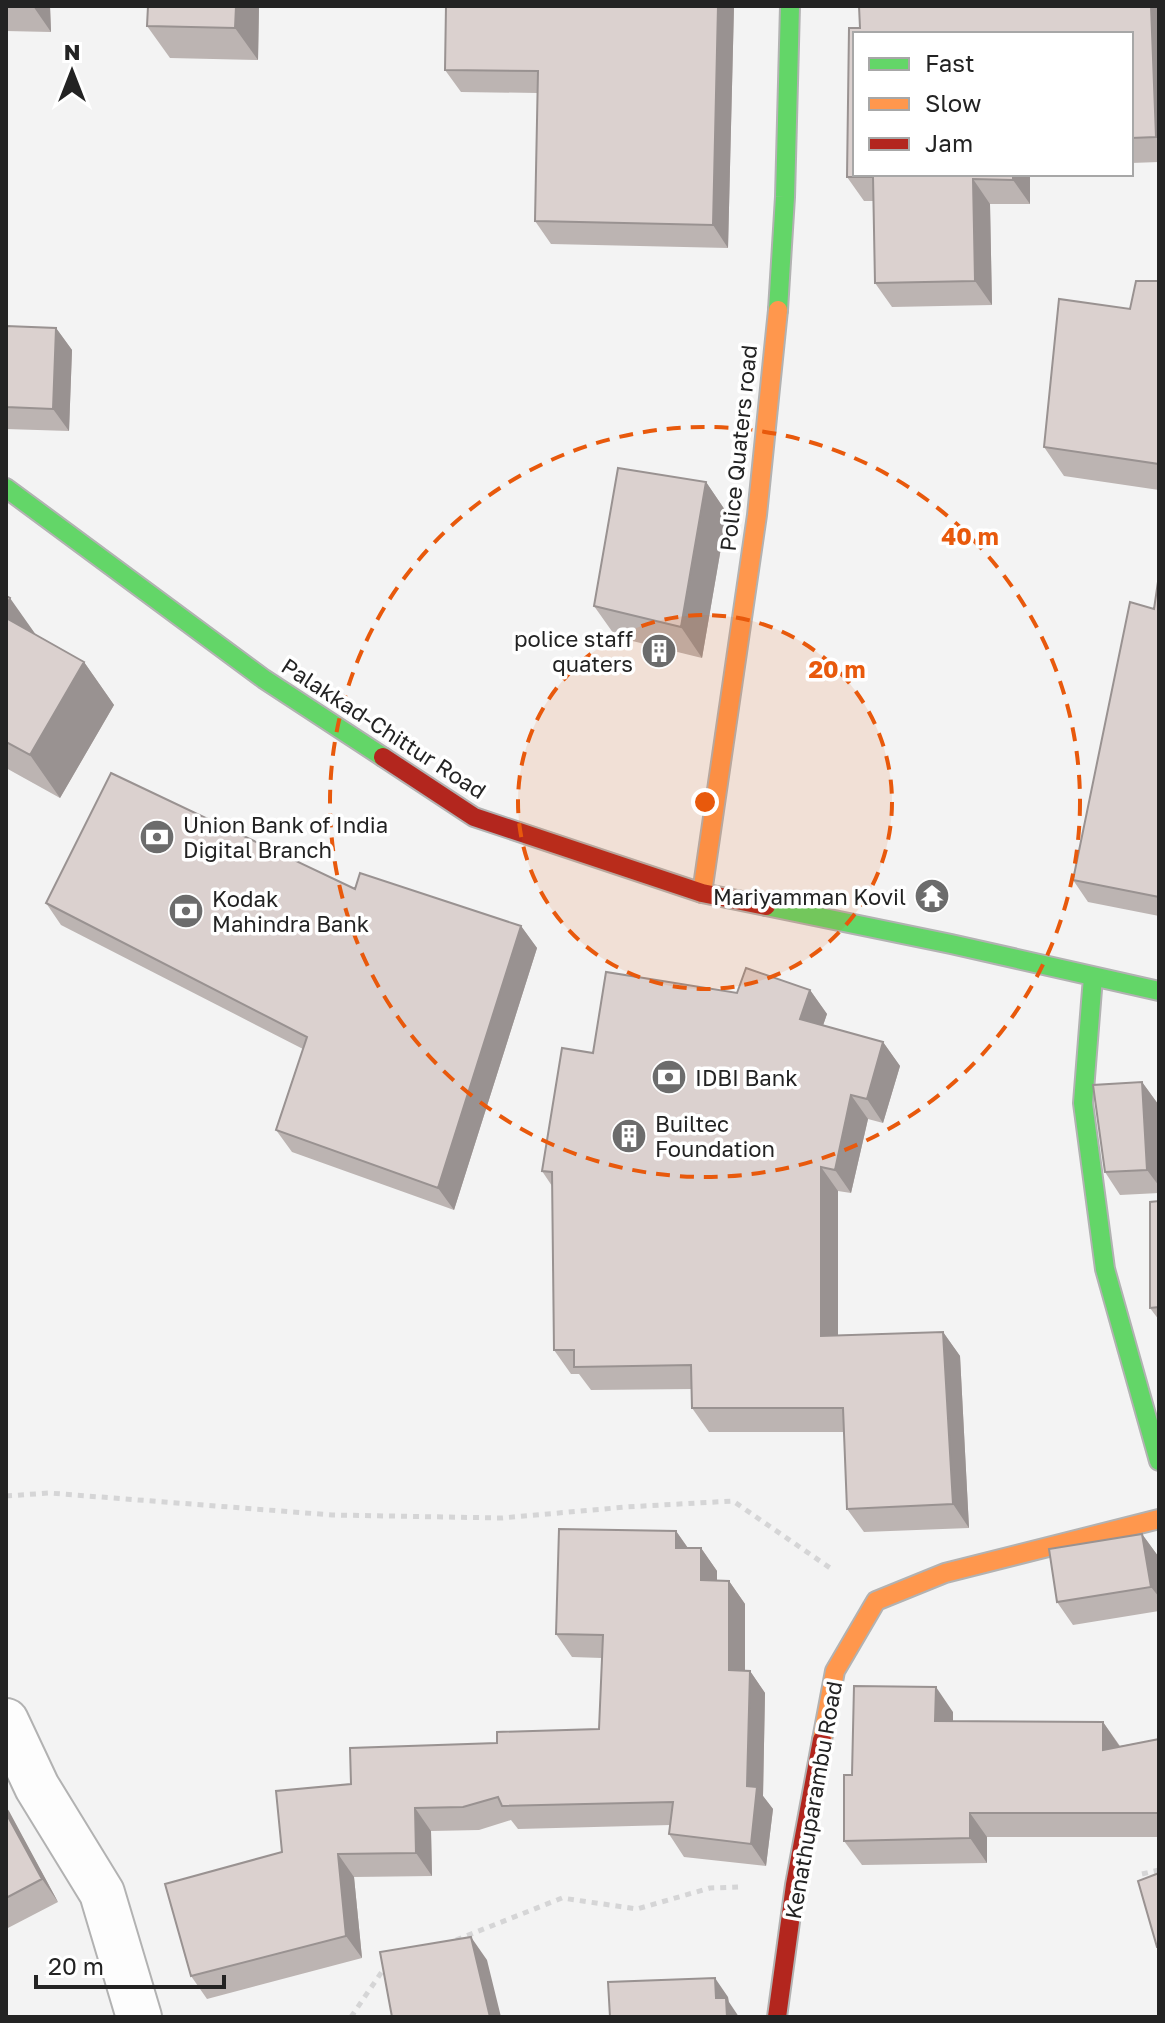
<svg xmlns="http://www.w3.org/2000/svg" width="1165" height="2023" font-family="'Golos Text',sans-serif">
	<rect width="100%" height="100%" fill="#f3f3f3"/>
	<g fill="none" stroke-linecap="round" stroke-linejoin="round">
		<defs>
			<path id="street" d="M6 1721 37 1787 102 1893 139 2017"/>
			<path id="fast" d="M778 310 785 197 790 6
				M6 488 264 679 383 757
				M766 906 951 944 1159 991
				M1093 977 1083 1103 1105 1269 1159 1461"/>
			<path id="slow" d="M702 893 757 515 778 310
				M822 1740 835 1671 876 1601 945 1573 1159 1519"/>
			<path id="jam" d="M383 757 474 817 702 893 766 906
				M777 2017 795 1885 822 1740"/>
		</defs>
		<use href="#street" stroke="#b2b2b2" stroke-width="48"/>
		<use href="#fast" stroke="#b2b2b2" stroke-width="22"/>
		<use href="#slow" stroke="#b2b2b2" stroke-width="22"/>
		<use href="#jam" stroke="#b2b2b2" stroke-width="22"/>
		<path stroke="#d5d5d6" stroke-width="5" stroke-dasharray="6 6" stroke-linecap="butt" d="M6 1496 49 1493 332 1515 502 1518 626 1507 733 1501 833 1570
			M1142 1874 1159 1870
			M456 1940 562 1898 637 1909 710 1888 738 1887
			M351 2017 383 1970 387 1968"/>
		<use href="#street" stroke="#fdfdfd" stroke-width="44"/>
		<use href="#fast" stroke="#63d668" stroke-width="18"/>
		<use href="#slow" stroke="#ff974d" stroke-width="18"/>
		<use href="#jam" stroke="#b3261e" stroke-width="18"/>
	</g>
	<path fill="#bcb4b2" d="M6 6H50L51 32 6 31Z
		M259 6 258 60 170 58 147 26Z
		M734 6 728 248 551 244 535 221 538 93 461 92 445 70Z
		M859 6H1159V162L1131 163V34H855V174H1030V204H990L992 305 892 307 875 283 874 201H864L847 177 849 28H860Z
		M1159 281V490L1064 476 1044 447Z
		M6 326 56 328 72 350 69 431 6 429Z
		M706 482 727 513 702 658 616 637 594 606Z
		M1159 575V916L1088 902 1073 880 1154 609Z
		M6 596 35 634 84 662 114 705 60 798 6 768Z
		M355 889 521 926 537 948 454 1210 292 1152 276 1130 303 1049 61 925 46 903Z
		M810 990 827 1014 823 1025 883 1042 900 1066 883 1123 868 1119 851 1193 838 1191V1335L943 1332 960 1356 969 1528 864 1532 847 1509 844 1432H709L692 1408V1389L591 1390 579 1374H571L554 1350 552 1186 542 1171 593 1053 737 993Z
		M1142 1082 1158 1104 1159 1193 1120 1195 1105 1172Z
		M1159 1201V1320L1150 1308Z
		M676 1531 688 1548H701L717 1571V1581H729L745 1604V1670L750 1671 765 1693 763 1796 773 1809 766 1866 684 1857 669 1834 670 1825 518 1829 511 1820 479 1830 431 1831 432 1876 354 1877 362 1958 207 1999 191 1976 282 1852 351 1784 497 1743 599 1729 602 1658 572 1657 556 1634Z
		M1142 1534 1158 1556 1159 1611 1073 1625 1057 1602Z
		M953 1712V1721L1103 1722 1120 1746 1159 1739V1837H987V1863L862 1865 844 1841 852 1775Z
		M6 1807 58 1902 6 1929Z"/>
	<path fill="#999291" d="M33 6H50L51 32Z
		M236 6H259L258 60 235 28Z
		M718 6H734L728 248 713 225Z
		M1151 6H1159V140L1156 137Z
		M1013 174H1030V204L1013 180Z
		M973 179 990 204 992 305 975 281Z
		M56 328 72 350 69 431 53 409Z
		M706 482 727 513 702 658 681 627Z
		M10 598 41 642 6 621V607Z
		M84 662 114 705 60 798 30 755Z
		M521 926 537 948 454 1210 438 1188Z
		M810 990 827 1014 817 1043 800 1019Z
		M883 1042 900 1066 883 1123 867 1099Z
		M1142 1082 1158 1104 1159 1186 1147 1170Z
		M851 1095 868 1119 851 1193 835 1170Z
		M821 1167 838 1191V1360L821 1336Z
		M943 1332 960 1356 969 1528 953 1504Z
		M676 1531 692 1554 676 1548Z
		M1142 1534 1158 1556 1159 1597 1151 1587Z
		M701 1548 717 1571V1603L701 1580Z
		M729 1581 745 1604V1693L729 1670Z
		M750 1671 765 1693 763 1796 773 1809 766 1866 751 1844 747 1786Z
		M936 1687 953 1712V1745L935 1721Z
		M1103 1722 1120 1747 1103 1750Z
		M6 1807 9 1811 58 1902 42 1879 6 1813Z
		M415 1808 431 1831 432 1876 416 1853Z
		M970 1813 987 1837V1863L970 1838Z
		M338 1854 354 1877 362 1958 346 1936Z
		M471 1937 487 1960 501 2017H490Z
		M715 1978 728 1997 729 2002 739 2017H727L716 1998Z"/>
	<path fill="#dbd1cf" stroke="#999291" stroke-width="2" d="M148 6H236L235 28 147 26Z
		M446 6H718L713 225 535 221 538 71 445 70Z
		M859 6H1151L1156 137 1131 138V34H855V174H1013V180L973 179 975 281 875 283 873 177H847L849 28H860Z
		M1136 281H1159V464L1044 447 1059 299 1130 309Z
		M6 326 56 328 53 409 6 407Z
		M618 468 706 482 681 627 594 606Z
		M1159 575V897L1073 880 1130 602 1154 609Z
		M6 596 10 598 6 607Z
		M6 618 84 662 30 755 6 742Z
		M111 773 355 889 360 873 521 926 438 1188 276 1130 307 1037 46 903Z
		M746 968 810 990 800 1019 883 1042 867 1099 851 1095 835 1170 821 1167V1336L943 1332 953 1504 847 1509 843 1408H692L691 1365 574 1367V1350H554L552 1172 542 1171 562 1048 593 1053 606 972 737 993Z
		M1142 1082 1147 1170 1105 1172 1093 1085Z
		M1159 1201V1307L1150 1308V1202Z
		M559 1529 676 1531V1548H701V1580L729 1581V1670L750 1671 747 1786 757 1787 751 1844 669 1834 673 1802 502 1806 498 1797 463 1807 415 1808 416 1853 338 1854 346 1936 191 1976 165 1884 282 1852 276 1791 351 1784 350 1748 497 1743V1732L599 1729 603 1635 556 1634Z
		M1142 1534 1151 1587 1057 1602 1049 1549Z
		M854 1686 936 1687 935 1721 1103 1722V1750L1159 1739V1813H970V1838L844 1841V1775H852Z
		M6 1813 42 1879 6 1898Z
		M1159 1873V1947H1157L1138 1881Z
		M471 1937 490 2017H392L380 1952Z
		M715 1978 716 1998H726L727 2017H610L608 1982Z"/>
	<circle cx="705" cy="802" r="187" fill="#e8590c" fill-opacity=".12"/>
	<g fill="none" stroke="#e8590c" stroke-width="4" stroke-dasharray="14 10">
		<circle cx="705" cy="802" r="187"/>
		<circle cx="705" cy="802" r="375"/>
	</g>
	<defs>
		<symbol id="building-disc" viewBox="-11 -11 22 22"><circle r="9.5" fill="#6c6c6c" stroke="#fff"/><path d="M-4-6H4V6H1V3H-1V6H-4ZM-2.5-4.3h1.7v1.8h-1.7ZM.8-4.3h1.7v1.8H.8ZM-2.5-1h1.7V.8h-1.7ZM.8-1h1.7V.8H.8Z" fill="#fff"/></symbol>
		<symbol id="bank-disc" viewBox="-11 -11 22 22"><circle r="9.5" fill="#6c6c6c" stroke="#fff"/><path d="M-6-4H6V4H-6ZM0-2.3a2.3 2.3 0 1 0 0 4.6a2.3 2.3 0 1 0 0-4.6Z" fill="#fff"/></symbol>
		<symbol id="temple-disc" viewBox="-11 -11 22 22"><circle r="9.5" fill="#6c6c6c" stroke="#fff"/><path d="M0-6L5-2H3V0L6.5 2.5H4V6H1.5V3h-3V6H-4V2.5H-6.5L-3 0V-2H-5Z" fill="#fff"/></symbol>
	</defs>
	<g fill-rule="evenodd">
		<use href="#building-disc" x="639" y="631" width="40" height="40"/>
		<use href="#bank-disc" x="137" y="817" width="40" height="40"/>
		<use href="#temple-disc" x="912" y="876" width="40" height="40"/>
		<use href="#bank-disc" x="166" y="891" width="40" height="40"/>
		<use href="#bank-disc" x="649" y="1057" width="40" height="40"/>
		<use href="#building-disc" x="609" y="1116" width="40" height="40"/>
	</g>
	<g text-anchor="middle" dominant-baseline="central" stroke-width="7" stroke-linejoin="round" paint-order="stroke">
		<g font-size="22" fill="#232323" stroke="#fff">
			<text transform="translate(738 448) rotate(-84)">Police Quaters road</text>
			<text transform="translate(384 728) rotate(33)">Palakkad-Chittur Road</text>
			<text transform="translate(813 1800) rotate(-80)">Kenathuparambu Road</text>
		</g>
		<g font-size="22" fill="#232323" stroke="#fff" text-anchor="start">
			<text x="633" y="638" text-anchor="end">police staff<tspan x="633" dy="25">quaters</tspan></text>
			<text x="183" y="824">Union Bank of India<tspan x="183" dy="25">Digital Branch</tspan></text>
			<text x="906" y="896" text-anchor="end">Mariyamman Kovil</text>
			<text x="212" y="898">Kodak<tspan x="212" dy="25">Mahindra Bank</tspan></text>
			<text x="695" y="1077">IDBI Bank</text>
			<text x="655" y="1123">Builtec<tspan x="655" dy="25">Foundation</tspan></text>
		</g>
	</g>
	<circle cx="705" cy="802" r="12" fill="#e8590c" stroke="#fff" stroke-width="4"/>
	<g font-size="24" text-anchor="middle" font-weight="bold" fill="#e8590c" stroke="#fff" stroke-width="7" stroke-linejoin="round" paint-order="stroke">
		<text x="970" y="545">40 m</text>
		<text x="837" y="678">20 m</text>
	</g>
	<rect width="1165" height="2023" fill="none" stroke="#232323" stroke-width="16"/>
	<rect x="853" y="32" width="280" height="144" fill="#ffffff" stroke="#a7a7a7" stroke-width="2"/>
	<rect x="869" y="58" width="40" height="12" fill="#63d668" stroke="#a7a7a7" stroke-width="2"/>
	<text x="925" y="72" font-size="24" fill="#232323">Fast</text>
	<rect x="869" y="98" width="40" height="12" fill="#ff974d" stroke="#a7a7a7" stroke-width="2"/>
	<text x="925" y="112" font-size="24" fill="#232323">Slow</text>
	<rect x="869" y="138" width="40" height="12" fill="#b3261e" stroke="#a7a7a7" stroke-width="2"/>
	<text x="925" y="152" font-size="24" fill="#232323">Jam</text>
	<g transform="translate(72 72)" stroke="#ffffff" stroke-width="6" paint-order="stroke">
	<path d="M0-6L14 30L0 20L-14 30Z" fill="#232323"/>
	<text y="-12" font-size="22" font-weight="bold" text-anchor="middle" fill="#232323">N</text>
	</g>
	<path d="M36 1975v12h188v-12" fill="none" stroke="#232323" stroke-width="4"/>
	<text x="48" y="1975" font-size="24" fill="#232323" stroke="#ffffff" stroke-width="6" paint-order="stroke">20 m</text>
</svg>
